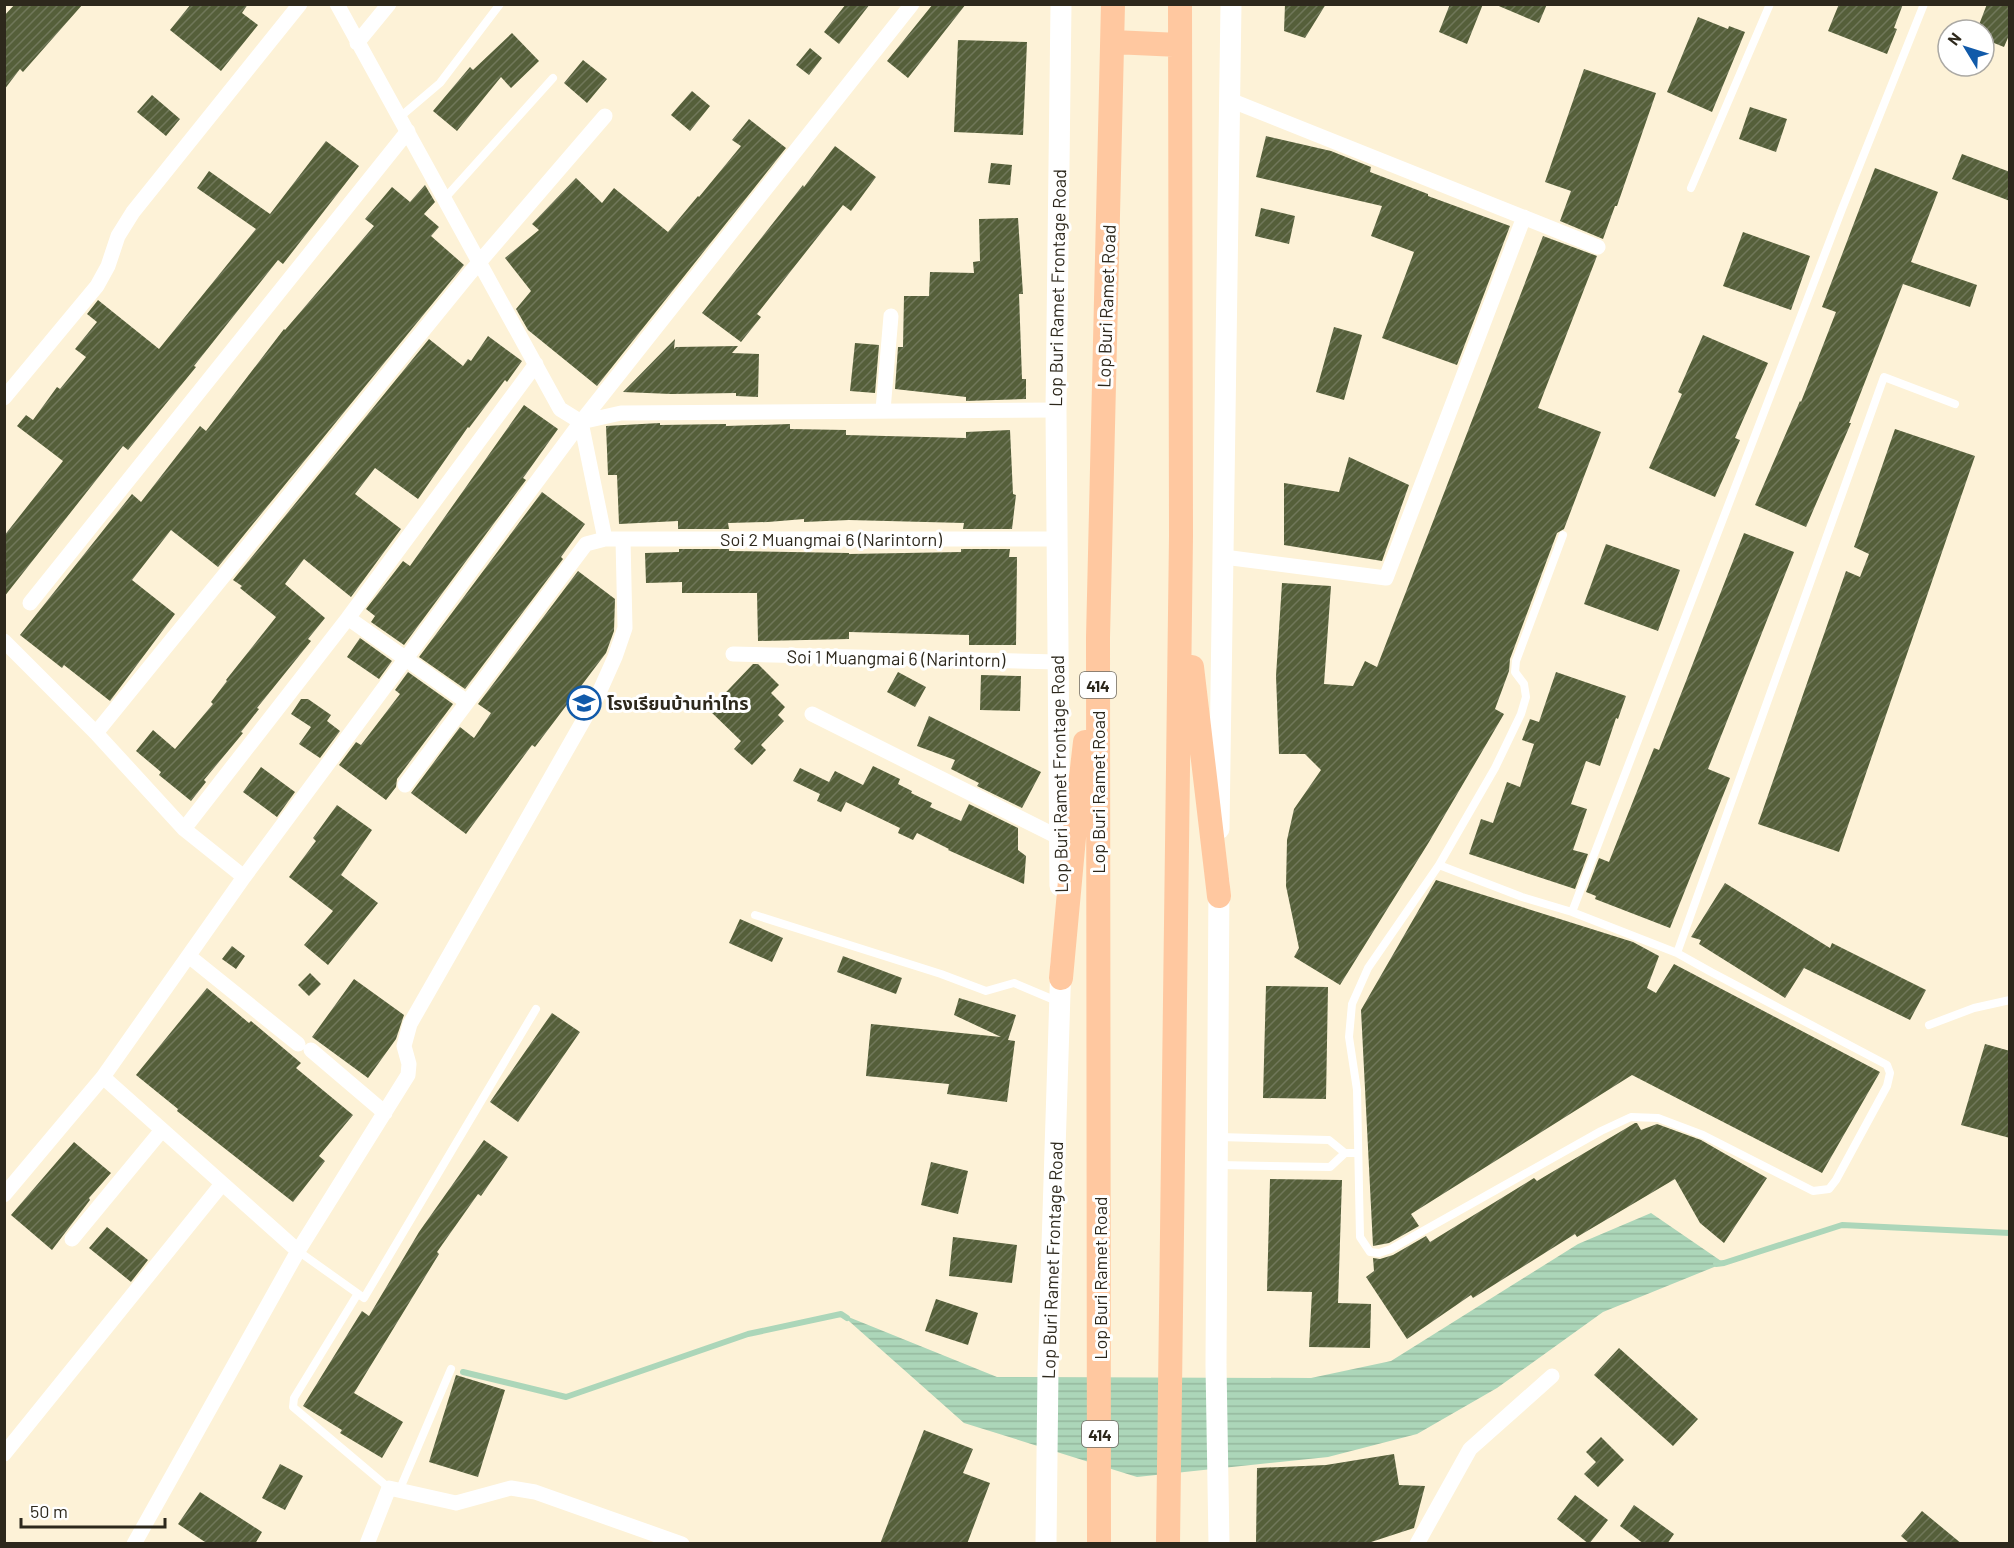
<svg xmlns="http://www.w3.org/2000/svg" width="2014" height="1548" font-family="Barlow,'Noto Sans Thai',sans-serif">
	<defs>
		<pattern id="water-rules" width="6" height="5" patternUnits="userSpaceOnUse" patternTransform="scale(1.5)"><rect width="6" height="5" fill="#acd6b9"/><path d="M0 2.5h6" fill="none" stroke="#94b89e"/></pattern>
		<pattern id="building-hatch" width="6" height="6" patternUnits="userSpaceOnUse" patternTransform="scale(1.5)"><rect width="6" height="6" fill="#555f3a"/><path d="M-1 1l2-2M0 6l6-6M5 7l2-2" fill="none" stroke="#70775a"/></pattern>
	</defs>
	<rect width="100%" height="100%" fill="#fdf2d7"/>
	<path fill="url(#water-rules)" d="M1651 1213 1724 1263 1603 1312 1497 1388 1417 1434 1328 1457 1137 1477 964 1423 841 1314 997 1377 1311 1378 1391 1361 1578 1244Z"/>
	<g fill="none" stroke-linecap="round" stroke-linejoin="round">
		<path stroke="#acd6b9" stroke-width="6" d="M1716 1264 1724 1263 1842 1225 2010 1233
			M463 1372 566 1397 748 1334 841 1314 847 1318"/>
	</g>
	<path fill="url(#building-hatch)" d="M15 4H83L23 72 20 69 4 90V16Z
		M191 4H248L242 13 258 25 221 71 170 30Z
		M846 4H870L839 44 824 32Z
		M933 4H966L908 78 887 61Z
		M1285 4H1326L1305 38 1284 31Z
		M1450 4H1483L1467 44 1439 32Z
		M1494 4H1547L1539 23Z
		M1839 4H1903L1894 28 1897 29 1887 54 1828 31Z
		M1987 4H2010V33L2004 47 1984 39V30H1977Z
		M1698 17 1728 29 1729 26 1745 32 1712 112 1667 92Z
		M512 33 539 61 511 88 501 77 457 131 433 111 470 67 473 70Z
		M958 40 1027 42 1023 135 954 132Z
		M810 48 822 58 809 75 796 65Z
		M583 60 607 79 587 103 564 83Z
		M1584 69 1656 93 1617 206H1615L1603 239 1560 221 1571 191 1545 182Z
		M692 91 710 106 690 131 671 115Z
		M152 95 180 119 166 136 137 112Z
		M1750 107 1787 119 1776 152 1739 139Z
		M749 119 786 148 597 386 528 330 516 309 531 291 505 258 539 230 532 224 576 178 602 203 614 188 668 232 698 196 699 197 741 146 732 140Z
		M1266 136 1331 151 1371 167 1370 172 1428 194V196L1510 226 1457 365 1382 338 1414 252 1371 236 1382 206 1256 177Z
		M326 141 359 166 283 264 278 260 194 366 196 367 128 450 123 446 4 597V536L63 461 17 426 26 415 33 420 57 387 60 389 86 357 75 349 97 322 87 314 98 300 159 349 256 229 197 188 209 171 270 214Z
		M835 146 876 177 851 211 843 205 757 314 761 317 741 342 702 313 803 185 804 187Z
		M1962 154 2010 172V201L1952 179Z
		M991 163 1012 165 1010 185 988 183Z
		M1875 168 1938 192 1911 262 1977 285 1970 307 1903 284 1849 423H1851L1806 527 1755 505 1800 401 1801 402 1836 312 1822 307Z
		M425 185 435 202 424 214 439 227 431 236 464 265 218 567 171 530 132 580 175 614 110 701 64 665 62 668 20 635 132 494 141 502 200 426 206 431 284 329 285 330 374 226 365 219 392 187 410 202Z
		M1261 208 1295 216 1289 244 1255 236Z
		M1018 218 1023 294H1019L1022 379H1026V399L966 401V397L895 389 898 347H903L904 296H929L930 272 974 273 973 262 980 261 979 219Z
		M1743 232 1810 256 1791 310 1723 286Z
		M1543 236 1597 256 1538 408 1601 432 1564 529 1557 533 1510 659 1509 671 1495 709 1504 714 1429 842 1340 985 1294 957 1299 948 1286 886 1287 840 1294 809 1321 770 1305 754H1279L1276 676 1282 583 1331 586 1324 684 1353 686 1365 661 1377 667Z
		M1334 327 1362 335 1344 400 1316 392Z
		M1703 335 1768 363 1735 438 1740 440 1715 497 1649 468 1682 394 1678 392Z
		M488 336 522 361 507 382 505 380 469 428 468 427 418 499 375 468 355 494 401 529 351 597 304 559 285 584 325 618 308 639 311 641 257 708 259 709 241 732 243 733 204 780 206 782 191 801 159 775 161 772 136 751 153 730 175 749 213 704 211 702 227 681 226 680 276 617 240 588 242 586 233 580 429 339 463 366 468 359 471 361Z
		M675 339 674 349 676 347 738 346 732 353 759 354 758 397 736 396V393L671 394 623 392Z
		M855 343 879 345 875 393 850 391Z
		M524 405 558 429 526 474 523 478 526 480 404 645 371 622 375 616 366 609 403 561 410 566Z
		M660 423V425L726 424V426L790 424V429L846 430V435L966 438V432L1010 430 1013 494 1016 495 1012 529H963L964 523 849 520 804 522V519L768 522 728 523 729 529H678V521L619 524 617 475H608L606 426Z
		M1895 429 1975 456 1839 852 1758 824 1846 571 1860 577 1869 554 1854 547Z
		M1349 457 1409 485 1382 561 1284 545V483L1339 492Z
		M542 492 585 524 561 557 563 559 465 689 419 657Z
		M1744 533 1794 552 1708 769 1730 778 1670 928 1595 899 1596 896 1586 892 1599 858 1609 862 1654 748 1659 750Z
		M1606 544 1680 570 1658 631 1584 604Z
		M679 549H729V551L849 553V554L961 552V549H1010L1009 557H1017L1016 645H969V635L849 632V639L758 641 757 593H682V582L646 583 645 553 679 552Z
		M578 571 615 599 614 631 606 653 535 747 532 745 466 834 411 793 460 727 474 738 491 713 478 704Z
		M360 638 392 661 379 679 347 657Z
		M753 664H758L779 685 771 693 785 707 778 715 784 721 761 745 766 750 752 765 734 749 741 741 709 710Z
		M408 672 453 704 397 779 396 787 386 800 339 765 356 742 361 745 400 694 395 690Z
		M898 672 926 687 915 707 887 692Z
		M1556 672 1626 696 1618 719 1616 718 1600 766 1586 761 1571 804 1587 809 1573 850 1588 854 1575 889 1469 854 1481 819 1493 823 1507 782 1520 787 1534 744 1522 740 1530 719 1539 722Z
		M981 675 1021 676 1020 711 980 710Z
		M301 699H308L331 715 327 721 340 731 320 758 299 744 311 727 291 714Z
		M929 716 1041 772 1022 808 977 786 979 783 951 769 955 760 917 746Z
		M873 766 900 779 898 784 912 791 911 793 932 803 930 807 961 821 969 804 1018 828V850L1026 856 1024 884 948 850 949 849 917 833 913 840 898 833 900 828 846 802 841 812 817 801 820 794 793 781 800 768 829 782 835 771 863 785Z
		M261 767 295 792 277 817 243 792Z
		M337 805 372 830 341 875 378 903 328 965 304 945 333 911 289 877 316 841 313 838Z
		M1436 880 1633 942 1659 956 1647 988 1656 993 1674 964 1880 1072 1822 1173 1632 1075 1411 1214 1419 1226 1389 1243 1373 1246 1361 1010Z
		M1725 883 1830 948 1832 943 1926 990 1910 1020 1804 968 1785 998 1699 944 1701 940 1691 937Z
		M740 919 783 938 772 962 729 943Z
		M232 946 245 956 236 969 222 959Z
		M843 956 902 978 896 994 837 972Z
		M310 973 321 984 309 996 298 985Z
		M354 979 404 1015 396 1039 368 1078 312 1037Z
		M1266 986 1328 987 1326 1099 1263 1098Z
		M207 988 249 1023 251 1021 301 1063 296 1068 353 1115 319 1156 325 1161 293 1202 177 1111 178 1109 136 1075Z
		M959 998 1016 1015 1008 1040 1015 1041 1007 1102 947 1094 949 1084 866 1076 871 1024 1001 1037 954 1015Z
		M552 1013 580 1032 518 1122 490 1102Z
		M1985 1044 2010 1051V1138L1961 1125Z
		M1635 1123H1637L1641 1130 1657 1124 1701 1140 1767 1178 1724 1243 1700 1223 1675 1179 1577 1237 1575 1234 1473 1298 1471 1295 1407 1339 1366 1277 1374 1271 1373 1258 1380 1259 1393 1255 1426 1236 1430 1242 1534 1178 1537 1181Z
		M484 1140 508 1157 481 1196 478 1194 437 1252 439 1254 354 1393 403 1422 382 1458 340 1433 342 1430 303 1406 362 1311 369 1316 419 1232Z
		M74 1142 111 1173 89 1198 90 1200 52 1250 11 1215Z
		M931 1162 968 1171 958 1214 921 1205Z
		M1270 1179 1342 1180 1338 1303 1371 1304 1370 1348 1309 1347 1312 1292 1267 1291Z
		M107 1227 148 1260 131 1282 89 1248Z
		M953 1237 1017 1245 1012 1283 949 1276Z
		M936 1299 978 1313 968 1345 925 1331Z
		M1619 1348 1698 1419 1673 1446 1594 1375Z
		M456 1375 505 1390 478 1477 429 1462Z
		M924 1430 973 1449 963 1473 990 1483 967 1544H880Z
		M1601 1437 1624 1460 1598 1487 1584 1474 1596 1462 1586 1452Z
		M1394 1454 1399 1485 1425 1486 1414 1528 1365 1544H1256L1257 1468 1326 1465Z
		M280 1464 303 1476 285 1510 262 1498Z
		M200 1492 262 1532 255 1544H208L178 1524Z
		M1575 1495 1608 1520 1589 1544 1557 1519Z
		M1634 1505 1674 1534 1667 1544H1644L1620 1526Z
		M1922 1511 1962 1544H1910L1901 1536Z"/>
	<g fill="none" stroke-linecap="round" stroke-linejoin="round">
		<path stroke="#fff" stroke-width="8" d="M400 117 440 83 500 4
			M1691 188 1770 4
			M445 198 553 78
			M1439 865 1522 897 1572 912 1677 953 1711 972 1887 1065 1890 1073 1887 1086 1836 1180 1829 1189 1813 1191 1703 1135 1658 1118 1631 1117 1601 1131 1391 1249 1379 1253 1370 1252 1360 1237 1357 1090 1349 1037 1352 1004 1368 968 1439 865 1495 768 1521 714 1526 697 1524 684 1515 672 1516 661 1563 535
			M1572 912 1842 209 1924 4
			M755 915 941 974 986 991 1014 983 1059 1002
			M1677 953 1884 377 1955 404
			M1929 1025 1974 1008 2010 1000
			M1219 1137 1329 1140 1345 1153
			M1217 1165 1330 1167 1345 1153H1358
			M298 1251 364 1298 536 1009
			M357 1295 294 1398 293 1407 389 1488
			M399 1491 451 1369"/>
		<path stroke="#fff" stroke-width="15" d="M337 4 560 409 581 422 621 413 1056 410
			M357 43 389 4
			M1230 100 1598 247
			M4 398 97 286 108 266 118 236 133 212 300 4
			M883 410 891 316
			M581 422 605 539
			M1224 557 1386 578 1524 217
			M30 603 408 131
			M348 618 467 702
			M4 641 96 733 184 829 244 877
			M733 654 1058 662
			M812 714 1060 838
			M96 733 470 273 605 116
			M405 785 586 544 605 539H1057
			M184 829 348 618 536 364
			M190 957 298 1044
			M311 1050 385 1113
			M103 1077 298 1251
			M4 1195 103 1077 244 877 581 422 912 4
			M72 1239 162 1130
			M4 1454 222 1184
			M134 1544 298 1251 408 1075 409 1064 404 1046 410 1024 598 695 615 657 625 628 623 539
			M367 1544 389 1488 456 1503 511 1488 535 1492 682 1544
			M1417 1544 1470 1449 1552 1376"/>
		<path stroke="#fff" stroke-width="21" d="M1219 829 1231 4
			M1060 886 1056 410 1061 4
			M1046 1544 1048 1370 1061 962
			M1219 1544 1216 1365 1219 881"/>
		<path stroke="#ffc8a0" stroke-width="24" d="M1113 42 1179 45
			M1192 667 1219 896
			M1061 978 1074 838 1085 742
			M1099 1544 1098 638 1113 4
			M1168 1544 1181 536 1180 4"/>
	</g>
	<defs>
		<symbol id="school-ring" viewBox="-11 -11 22 22"><circle r="9.5" fill="#fff" stroke="#115aa9" stroke-width="1.5"/><path d="M0-5L7-2L0 1L-7-2ZM-4 1L0 2.5L4 1V4Q0 6-4 4Z" fill="#115aa9"/></symbol>
	</defs>
	<g fill-rule="evenodd">
		<use href="#school-ring" x="565" y="684" width="38" height="38"/>
	</g>
	<g text-anchor="middle" dominant-baseline="central" stroke-width="6" stroke-linejoin="round" paint-order="stroke">
		<g fill="#fff" stroke="#6c6860" stroke-width="1.5">
			<rect x="1080" y="672" width="36" height="26" rx="4.5"/>
			<rect x="1082" y="1421" width="36" height="26" rx="4.5"/>
		</g>
		<g font-size="16" font-weight="bold" fill="#2d281c">
			<text x="1098" y="685">414</text>
			<text x="1100" y="1434">414</text>
		</g>
		<g font-size="18" fill="#2d281c" stroke="#fff">
			<text transform="translate(1057 288) rotate(-89)">Lop Buri Ramet Frontage Road</text>
			<text transform="translate(1106 306) rotate(-88)">Lop Buri Ramet Road</text>
			<text x="831" y="539">Soi 2 Muangmai 6 (Narintorn)</text>
			<text transform="translate(896 658) rotate(1)">Soi 1 Muangmai 6 (Narintorn)</text>
			<text transform="translate(1059 774) rotate(-91)">Lop Buri Ramet Frontage Road</text>
			<text transform="translate(1098 792) rotate(-90)">Lop Buri Ramet Road</text>
			<text transform="translate(1052 1260) rotate(-88)">Lop Buri Ramet Frontage Road</text>
			<text transform="translate(1100 1278) rotate(-90)">Lop Buri Ramet Road</text>
		</g>
		<g font-size="18" font-weight="bold" fill="#2d281c" stroke="#fff" text-anchor="start">
			<text x="607" y="703">โรงเรียนบ้านท่าไทร</text>
		</g>
	</g>
	<rect width="2014" height="1548" fill="none" stroke="#2d281c" stroke-width="12"/>
	<g transform="translate(1966 48) rotate(308)"><circle r="28" fill="#ffffff" stroke="#aba9a4" stroke-width="1.5"/>
	<path d="M0-4.5L10 22L0 15L-10 22Z" fill="#115aa9"/>
	<text y="-9" font-size="16" font-weight="bold" text-anchor="middle" fill="#2d281c">N</text>
	</g>
	<path d="M21 1518v9h144v-9" fill="none" stroke="#2d281c" stroke-width="3"/>
	<text x="30" y="1518" font-size="18" fill="#2d281c" stroke="#ffffff" stroke-width="4.5" paint-order="stroke">50 m</text>
</svg>
